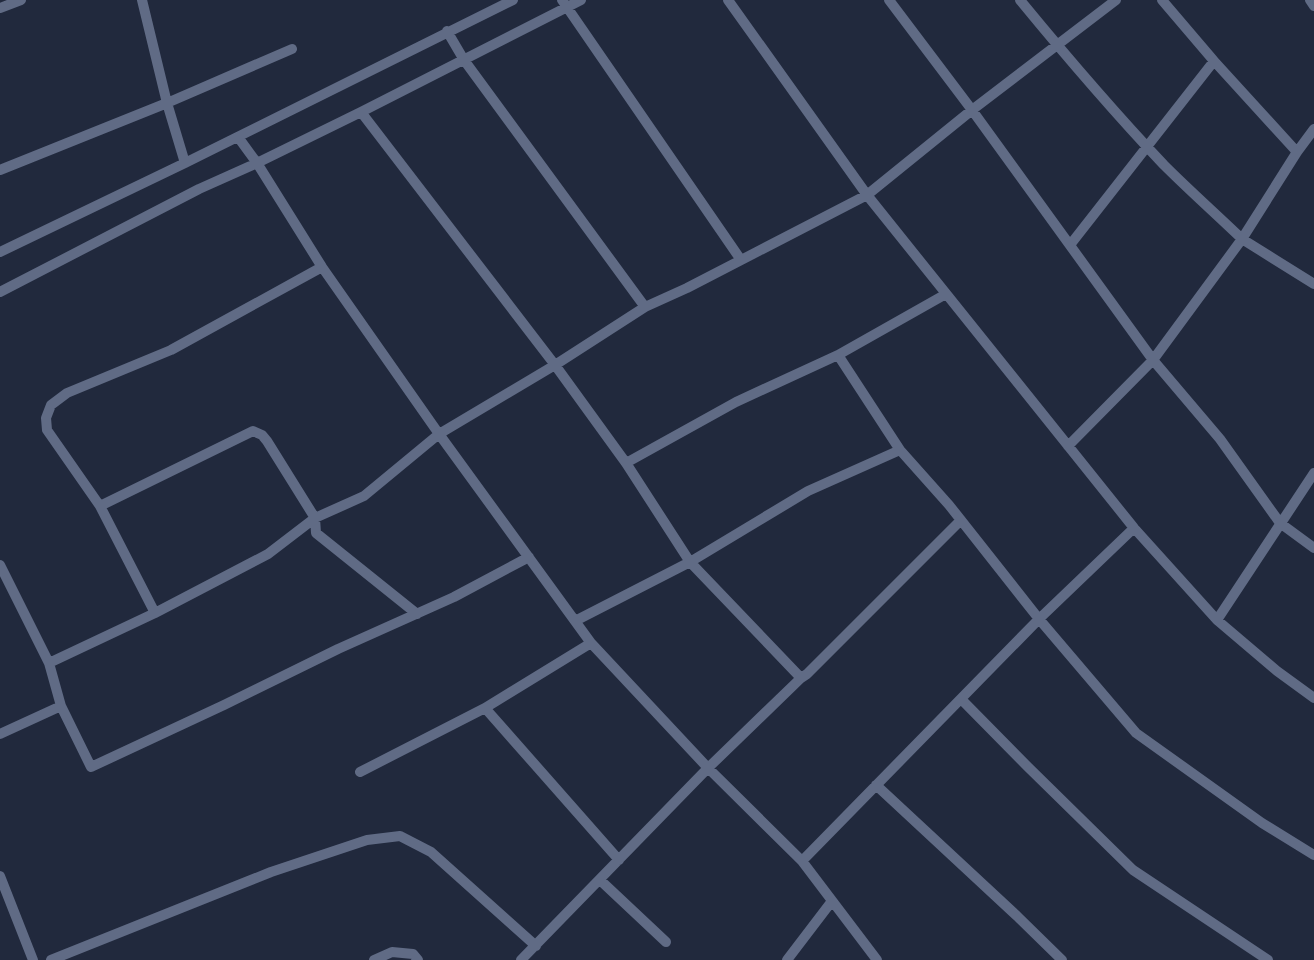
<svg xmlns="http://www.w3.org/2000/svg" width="1314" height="960" font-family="Georgia,serif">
	<rect width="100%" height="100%" fill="#21293d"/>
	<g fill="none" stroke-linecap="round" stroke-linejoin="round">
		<path stroke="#606b85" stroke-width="10" d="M142 0 167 103 185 163
			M562 0 741 260
			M728 0 867 195 1134 528 1217 620 1277 671 1314 698
			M889 0 972 110 1153 360 1220 439 1280 523 1314 548
			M1020 0C1066 56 1114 112 1164 165 1189 190 1216 214 1242 239L1297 152 1314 129
			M1162 0 1214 61 1297 152
			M1310 0 1314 6
			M0 8 21 0
			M447 31 464 60 645 307
			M361 112 555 365 626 463 690 562 575 621
			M0 170 167 103 292 49
			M1070 245 1214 61
			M0 252 185 163 513 0
			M0 292 199 189 257 163 238 137
			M946 294 838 355 900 450 949 505 1039 619 1136 733 1262 823 1314 855
			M1068 446 1153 360 1242 239 1314 284
			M626 463 736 402 838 355
			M100 506 253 431 262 435 267 441 315 518 316 533 417 614
			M0 565 49 663
			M155 613 100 506 47 430 46 418 51 405 67 393 171 350 322 267
			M1217 620 1314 473
			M591 643 485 708 619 860
			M801 678 690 562 808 491 900 450
			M961 699 1028 767 1133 870 1268 960
			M61 706 91 767 224 705 338 649 454 597 529 557
			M0 734 61 706 49 663 155 613 268 554 315 518 364 496 439 434 322 267 257 163 361 112 581 0
			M360 772 485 708
			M876 785 1017 916 1062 960
			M802 861 708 768 801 678 807 674 961 520
			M0 876 33 960
			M600 880 666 942
			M51 960 271 872 367 840 400 836 431 852 536 946
			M374 960 392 952 413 954 418 960
			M521 960 708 768 591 643 439 434 555 365 645 307 687 288 867 195 972 110 1116 0
			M787 960 832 901
			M877 960 802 861 1039 619 1134 528"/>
	</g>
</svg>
